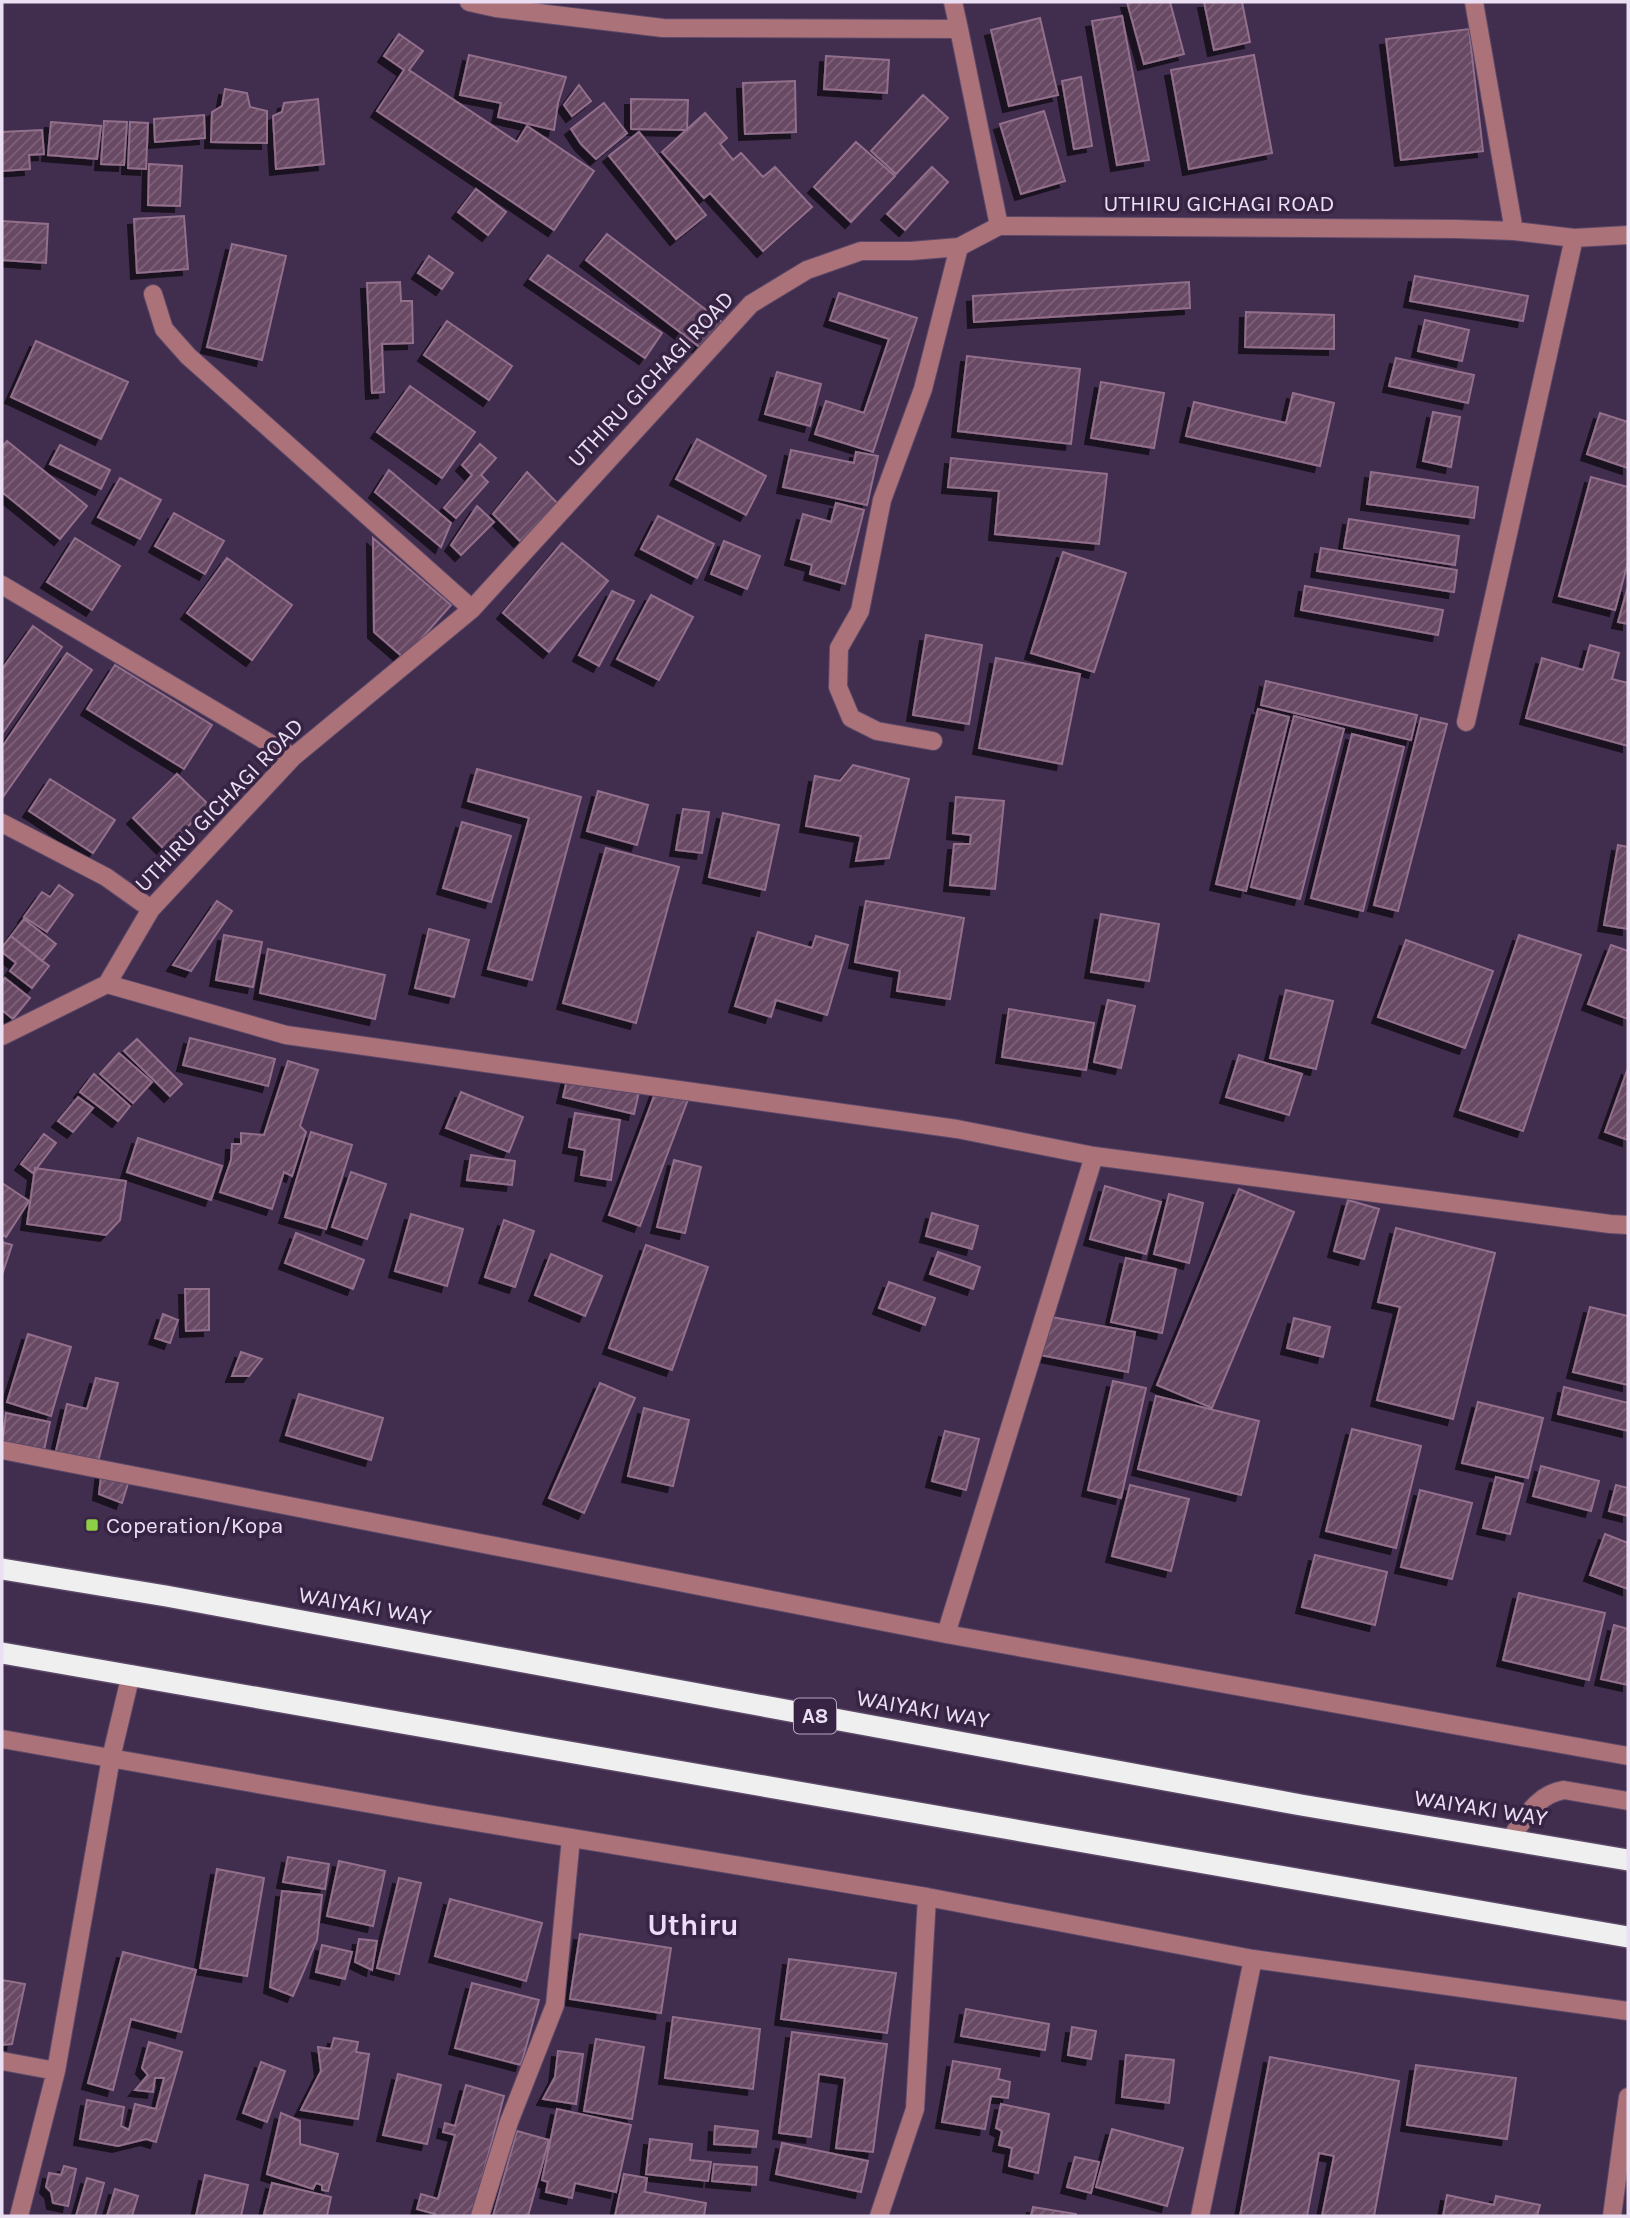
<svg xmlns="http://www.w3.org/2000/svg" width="1630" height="2218" font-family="Karla,sans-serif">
	<defs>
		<pattern id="building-hatch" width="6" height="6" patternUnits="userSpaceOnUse" patternTransform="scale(1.75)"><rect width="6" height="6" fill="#684863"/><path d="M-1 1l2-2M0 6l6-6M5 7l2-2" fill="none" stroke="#7e627a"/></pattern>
		<filter id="shadow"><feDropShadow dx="-6" dy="6" stdDeviation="0" flood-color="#0009"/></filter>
	</defs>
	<rect width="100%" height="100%" fill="#412d4e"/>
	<path fill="url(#building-hatch)" stroke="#926f8c" stroke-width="2" filter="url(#shadow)" d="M1127 2H1170L1184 54 1144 64Z
		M1204 2H1242L1250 42 1214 50Z
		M1122 16 1149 160 1117 165 1092 21Z
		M1040 18 1058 95 1009 106 991 30Z
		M1469 29 1483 151 1401 160 1386 39Z
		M399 34 423 51 409 70 517 142 527 126 594 171 554 230 377 111 404 70 384 56Z
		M469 55 566 77 558 103 554 130 498 117 501 103 460 95Z
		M1254 55 1272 153 1189 169 1171 70Z
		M826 56 889 60 887 93 824 89Z
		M1081 77 1092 146 1074 149 1062 81Z
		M795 81 796 132 745 134 743 83Z
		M579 85 591 101 572 116 564 105Z
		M225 89 247 93 250 107 267 111V143L211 142 212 112 222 106Z
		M923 95 948 118 896 174 871 151Z
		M318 99 324 164 276 169 273 116 282 112 284 103Z
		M631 99 688 100 687 130 631 129Z
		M604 103 627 133 596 159 581 144 571 129Z
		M1044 111 1065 181 1021 194 1000 124Z
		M705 113 727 138 720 144 733 160 741 153 763 177 775 167 812 207 763 251 710 193 704 198 662 152Z
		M204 115 205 138 155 142 154 119Z
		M104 121 127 122 124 165 101 164Z
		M51 122 101 126 97 159 48 155Z
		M130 122 148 123 146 169 128 168Z
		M42 130 44 154 29 155 30 169 2 171V132Z
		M639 132 706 215 676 239 609 156Z
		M856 142 895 176 851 222 814 187Z
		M149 164 182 166 180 206 148 205Z
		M932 167 948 182 905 230 887 214Z
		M476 189 506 212 488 235 458 212Z
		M184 216 188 269 137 273 134 219Z
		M2 221 48 224 46 263 2 260Z
		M607 234 727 326 706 352 586 260Z
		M232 244 286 256 262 360 207 347Z
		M548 255 662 333 645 358 530 279Z
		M429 256 453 273 442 289 418 273Z
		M1415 276 1528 296 1523 321 1410 301Z
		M400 282 401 301H412L413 343 382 344 384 392 372 393 367 283Z
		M1189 282 1190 308 974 322 973 296Z
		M839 293 917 318 873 452 815 434 826 401 864 413 889 339 830 320Z
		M1246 312 1334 315V349L1245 347Z
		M1425 320 1469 330 1462 361 1418 351Z
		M447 321 512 366 489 400 424 355Z
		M36 341 128 382 101 439 11 397Z
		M967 356 1080 369 1071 444 958 431Z
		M1396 358 1474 375 1468 403 1389 386Z
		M777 372 821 384 810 426 765 414Z
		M1101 382 1164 393 1154 448 1091 438Z
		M410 386 475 432 442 478 377 432Z
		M1293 393 1334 403 1320 466 1186 436 1194 402 1286 423Z
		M1433 412 1460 417 1451 467 1423 461Z
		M1600 413 1628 422V468L1587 454Z
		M697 439 766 476 746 515 676 479Z
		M7 441 87 506 60 539 2 492V447Z
		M480 444 496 458 481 475 488 482 456 518 444 508 472 475 462 465Z
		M60 445 110 470 101 489 50 464Z
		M791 450 854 463 856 452 878 456 867 505 783 487Z
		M951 458 1107 474 1099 544 995 534 999 491 948 487Z
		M389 470 451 523 441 547 375 492Z
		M527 472 563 509 526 547 493 514Z
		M1371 472 1478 487 1474 518 1367 504Z
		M1591 477 1628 487V562L1615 610 1559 596Z
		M120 478 161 500 140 539 98 517Z
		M836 503 864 510 845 584 810 574 812 565 791 559 803 514 831 522Z
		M477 506 494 522 461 555 451 545Z
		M174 513 224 541 205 574 155 546Z
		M658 516 714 544 697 578 641 549Z
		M1349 519 1459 536 1455 565 1344 548Z
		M75 538 120 566 92 610 47 582Z
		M373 538 451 605 404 658 374 632Z
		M724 541 760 556 747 589 711 574Z
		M562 543 608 581 549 652 503 613Z
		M1321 548 1457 570 1454 592 1317 571Z
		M1063 552 1126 573 1094 672 1031 653Z
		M227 558 292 605 252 660 187 613Z
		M1305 586 1443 610 1438 635 1301 610Z
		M1628 586V624L1618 622Z
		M612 591 634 601 599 666 579 655Z
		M651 595 693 617 659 680 617 659Z
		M33 626 62 647 2 734V669Z
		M926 635 982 645 969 724 913 715Z
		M1590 645 1619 653 1612 679 1628 683V746L1526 718 1542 658 1583 670Z
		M67 653 92 670 3 797 2 747Z
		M996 658 1080 674 1062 764 979 748Z
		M115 665 212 725 184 769 87 709Z
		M1266 681 1417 715 1411 740 1261 705Z
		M1258 709 1289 717 1246 891 1216 884Z
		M1294 716 1344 729 1300 899 1251 887Z
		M1421 718 1447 724 1398 911 1374 905Z
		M1352 734 1404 747 1363 911 1311 898Z
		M853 765 909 779 889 858 856 861 861 836 806 826 815 776 840 781Z
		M477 769 581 797 532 980 488 969 529 818 468 801Z
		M177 774 209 805 165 850 133 818Z
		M50 779 115 820 93 853 29 811Z
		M598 791 648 805 637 845 587 831Z
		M956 797 1004 801 995 889 950 885 954 844H970L971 835 953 833Z
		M683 809 709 812 702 853 676 850Z
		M723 813 779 825 765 890 709 877Z
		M462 822 511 836 491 902 443 888Z
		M1618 845 1628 847V929L1604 925Z
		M606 848 679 867 636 1023 563 1003Z
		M59 885 73 895 47 932 24 917 42 892 50 897Z
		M217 901 232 911 191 971 173 965Z
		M866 901 964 918 950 999 897 991 900 971 855 962Z
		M1101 914 1159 924 1149 981 1091 972Z
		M24 919 56 944 42 961 11 936Z
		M429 929 469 940 454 997 415 988Z
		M758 932 812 948 816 936 848 945 827 1015 776 1000 771 1017 735 1006Z
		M224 935 262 942 253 987 216 980Z
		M1519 935 1581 955 1523 1131 1460 1110Z
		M11 936 49 966 32 988 10 971 16 963 2 952V947Z
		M1406 940 1493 971 1465 1048 1378 1017Z
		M1611 945 1628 951V1019L1588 1004Z
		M268 949 385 975 375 1019 260 993Z
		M5 978 30 998 13 1019 2 1010V982Z
		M1286 990 1333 1001 1316 1069 1270 1058Z
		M1108 1000 1135 1006 1121 1068 1094 1062Z
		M1009 1009 1094 1023 1086 1070 1002 1057Z
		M190 1038 275 1059 268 1086 183 1065Z
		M137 1039 182 1084 170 1096 124 1051Z
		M119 1053 152 1082 133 1103 100 1074Z
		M1239 1055 1302 1074 1289 1115 1226 1097Z
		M288 1061 318 1070 300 1126 306 1132 292 1176 284 1172 272 1209 220 1192 231 1160 232 1144H241V1133L264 1135Z
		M570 1067 641 1083 634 1114 563 1097Z
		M1628 1068V1140L1605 1132Z
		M94 1074 130 1106 118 1121 80 1092Z
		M659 1083 690 1094 640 1226 609 1215Z
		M461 1092 523 1117 509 1152 446 1128Z
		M78 1097 93 1108 73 1132 58 1121Z
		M575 1113 620 1120 611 1180 581 1175 585 1150 569 1147Z
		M311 1132 352 1145 326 1229 285 1217Z
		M44 1134 56 1143 33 1173 21 1164Z
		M138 1138 222 1166 211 1200 127 1172Z
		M471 1155 515 1161 512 1185 467 1180Z
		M674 1160 701 1167 685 1233 657 1227Z
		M35 1168 126 1181 120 1220 106 1235 27 1224Z
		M351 1172 386 1184 367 1239 332 1227Z
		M2 1183 29 1201 6 1237 2 1234Z
		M1105 1186 1161 1202 1146 1254 1090 1239Z
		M1239 1189 1294 1212 1212 1408 1157 1385Z
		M1169 1194 1203 1203 1189 1263 1154 1254Z
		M1348 1200 1379 1209 1364 1259 1334 1251Z
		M932 1213 978 1226 972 1249 926 1236Z
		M411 1214 463 1229 447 1286 395 1271Z
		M504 1220 534 1231 515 1287 485 1277Z
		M1396 1228 1495 1253 1453 1419 1377 1400 1400 1307 1378 1302Z
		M296 1233 364 1260 353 1289 285 1263Z
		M2 1242 12 1245 2 1275Z
		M646 1245 708 1267 672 1370 609 1348Z
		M938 1252 980 1267 973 1289 930 1274Z
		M551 1254 602 1276 585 1316 535 1295Z
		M1126 1258 1176 1269 1162 1333 1111 1322Z
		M889 1282 935 1298 925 1325 879 1308Z
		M185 1289H209V1330L186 1331Z
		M1590 1307 1628 1316V1385L1573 1372Z
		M163 1314 178 1320 170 1343 155 1338Z
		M1046 1316 1135 1332 1128 1372 1040 1355Z
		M1294 1318 1330 1327 1323 1357 1287 1348Z
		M28 1334 71 1347 51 1416 7 1402Z
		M241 1352 262 1359 249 1376H232Z
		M96 1378 118 1383 97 1466 55 1455 67 1404 87 1409Z
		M1113 1381 1146 1388 1121 1498 1088 1490Z
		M600 1383 635 1398 584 1513 549 1498Z
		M1564 1387 1628 1403V1431L1558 1414Z
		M299 1394 383 1418 371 1460 286 1435Z
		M1156 1396 1259 1421 1241 1495 1138 1469Z
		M1478 1402 1543 1418 1528 1478 1462 1463Z
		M644 1408 689 1420 673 1486 628 1476Z
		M6 1413 50 1422 43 1455 2 1446Z
		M1352 1429 1421 1446 1396 1548 1326 1531Z
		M945 1431 979 1439 966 1490 932 1481Z
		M1541 1466 1599 1481 1591 1511 1533 1496Z
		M102 1468 130 1477 122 1503 99 1494Z
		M1496 1477 1523 1484 1510 1534 1483 1528Z
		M1130 1485 1189 1499 1171 1571 1112 1556Z
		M1616 1485 1628 1488V1516L1609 1511Z
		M1420 1490 1472 1503 1452 1579 1401 1567Z
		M1605 1534 1628 1543V1589L1590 1575Z
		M1315 1555 1387 1572 1375 1625 1302 1607Z
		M1519 1593 1605 1613 1589 1680 1503 1660Z
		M1614 1625 1628 1629V1685L1601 1679Z
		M288 1857 329 1864 325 1889 283 1882Z
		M339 1861 385 1871 373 1926 327 1916Z
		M217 1869 264 1878 247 1976 200 1968Z
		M399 1878 421 1883 399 1974 377 1968Z
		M282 1891 322 1895 317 1940 293 1996 270 1987Z
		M450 1899 542 1923 526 1981 435 1956Z
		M580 1934 671 1948 661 2013 570 1999Z
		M359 1939 377 1941 372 1970 355 1962Z
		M322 1945 352 1952 345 1979 316 1972Z
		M123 1952 196 1970 181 2032 131 2019 113 2090 88 2083Z
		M789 1959 896 1973 887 2033 781 2019Z
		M2 1980 25 1984 12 2044 2 2045Z
		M472 1983 539 2000 521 2065 455 2048Z
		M966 2009 1049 2024 1045 2050 961 2036Z
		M673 2017 760 2029 753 2089 665 2078Z
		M1072 2027 1096 2031 1091 2059 1068 2055Z
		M792 2032 887 2044 873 2152 836 2148 845 2078 819 2074 811 2137 779 2133Z
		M334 2038 358 2042 356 2052 369 2054 358 2119 301 2110 321 2071 318 2047 331 2049Z
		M596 2039 644 2047 632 2119 584 2111Z
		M149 2042 182 2052 156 2142 146 2139 118 2146 80 2139 87 2100 124 2107 121 2126 129 2130 135 2104 156 2109 164 2078H155L153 2092 135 2090 148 2075 142 2068Z
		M558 2051 583 2054 576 2104 543 2099 555 2077Z
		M1126 2055 1174 2060 1169 2103 1122 2097Z
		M1270 2057 1399 2081 1374 2216H1322L1334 2156 1319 2153 1307 2216H1240Z
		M953 2061 1000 2069 998 2079 1010 2082 1008 2098 991 2096 985 2129 942 2122Z
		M261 2062 285 2071 267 2122 243 2113Z
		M1416 2065 1516 2078 1507 2139 1407 2125Z
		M398 2074 441 2085 427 2144 383 2135Z
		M466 2085 504 2096 472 2216H435V2214L417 2209 421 2194 438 2199 455 2135 443 2132 445 2123 455 2126Z
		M1001 2104 1049 2114 1038 2173 1009 2166 1012 2148 999 2145 1002 2131 996 2128Z
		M557 2109 631 2125 616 2192 575 2183 572 2198 546 2192 548 2182 542 2180Z
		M281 2113 300 2121V2144L338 2154 328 2191 322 2190V2185L316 2183 313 2189 267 2174Z
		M715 2126 758 2131 756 2147 714 2144Z
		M1112 2129 1183 2148 1167 2206 1096 2187Z
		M517 2131 549 2140 528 2216H493Z
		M650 2139 692 2144 690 2160 711 2162 708 2181 646 2174Z
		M782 2143 868 2161 861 2192 776 2174Z
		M1075 2157 1099 2162 1091 2193 1067 2187Z
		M714 2164 757 2167 756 2185 712 2181Z
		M64 2166 76 2169 68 2206 53 2203 51 2192 46 2187 49 2173 61 2175Z
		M624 2174 647 2178 645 2192 706 2203 704 2216H615Z
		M205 2175 248 2185 241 2216H196Z
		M87 2178 104 2183 95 2216H76Z
		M272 2183 331 2197 327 2216H273L264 2214Z
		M115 2189 138 2196 132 2216H107Z
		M1447 2195 1494 2205 1496 2196 1540 2205 1537 2216H1443Z
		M1033 2207 1076 2214V2216H1031Z"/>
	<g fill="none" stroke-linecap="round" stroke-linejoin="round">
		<defs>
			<path id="minor" d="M469 2 496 8 663 28 959 29 999 226
				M953 2 959 29
				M1474 2 1514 231
				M153 294 164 329 188 356 472 609
				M2 585 293 757
				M1466 722 1574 238
				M933 741 877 731 851 718 838 687 839 648 860 611 882 500 923 389 959 247
				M2 823 106 877 151 909
				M107 984 286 1035 957 1129 1094 1156 1610 1224 1628 1225
				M2 1036 107 984 151 909 293 757 472 609 751 304 807 270 861 251H911L959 247 999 226 1457 229 1514 231 1574 238 1628 235
				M2 1450 946 1634 1628 1756
				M946 1634 1094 1156
				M2 1739 434 1815 927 1897 1253 1959 1628 2011
				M1510 1839C1525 1818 1537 1794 1564 1790L1628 1801
				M2 2061 56 2071
				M19 2216 56 2071 111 1758 131 1674
				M480 2216 509 2122 555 2005 571 1838
				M879 2216 915 2109 927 1897
				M1200 2216 1253 1959
				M1612 2216 1628 2097"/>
			<path id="highway" d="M2 1569 166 1596 1301 1805 1628 1860
				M2 1653 1628 1937"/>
		</defs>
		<use href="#minor" stroke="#5c4969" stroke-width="20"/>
		<use href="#highway" stroke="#5c4969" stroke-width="24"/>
		<use href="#minor" stroke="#ab7279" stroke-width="18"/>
		<use href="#highway" stroke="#efefef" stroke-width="21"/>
	</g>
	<rect fill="#8cce45" stroke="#372343" stroke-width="2.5" x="85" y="1518" width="14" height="14" rx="3.5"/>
	<g text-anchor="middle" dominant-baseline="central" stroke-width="7" stroke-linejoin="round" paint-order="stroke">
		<rect fill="#372343" stroke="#b5a7bf" stroke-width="2" x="794" y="1698.5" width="42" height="35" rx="5"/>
		<g font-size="21" font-weight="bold" fill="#ebdff4">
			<text x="815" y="1716">A8</text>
		</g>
		<g font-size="23" fill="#ebdff4" stroke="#372343">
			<text x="1219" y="203">UTHIRU GICHAGI ROAD</text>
			<text transform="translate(651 379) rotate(-47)">UTHIRU GICHAGI ROAD</text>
			<text transform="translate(219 805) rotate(-46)">UTHIRU GICHAGI ROAD</text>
			<text transform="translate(365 1606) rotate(10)">WAIYAKI WAY</text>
			<text transform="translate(923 1709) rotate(10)">WAIYAKI WAY</text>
			<text transform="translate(1481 1808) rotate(9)">WAIYAKI WAY</text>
		</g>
		<g font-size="23" fill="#ebdff4" stroke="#372343" text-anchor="start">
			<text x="106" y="1525">Coperation/Kopa</text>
		</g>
		<g font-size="30" font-weight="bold" fill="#eedbfc" stroke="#372343">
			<text x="693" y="1925">Uthiru</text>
		</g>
	</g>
	<rect width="1630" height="2218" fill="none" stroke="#ebdff4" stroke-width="7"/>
</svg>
